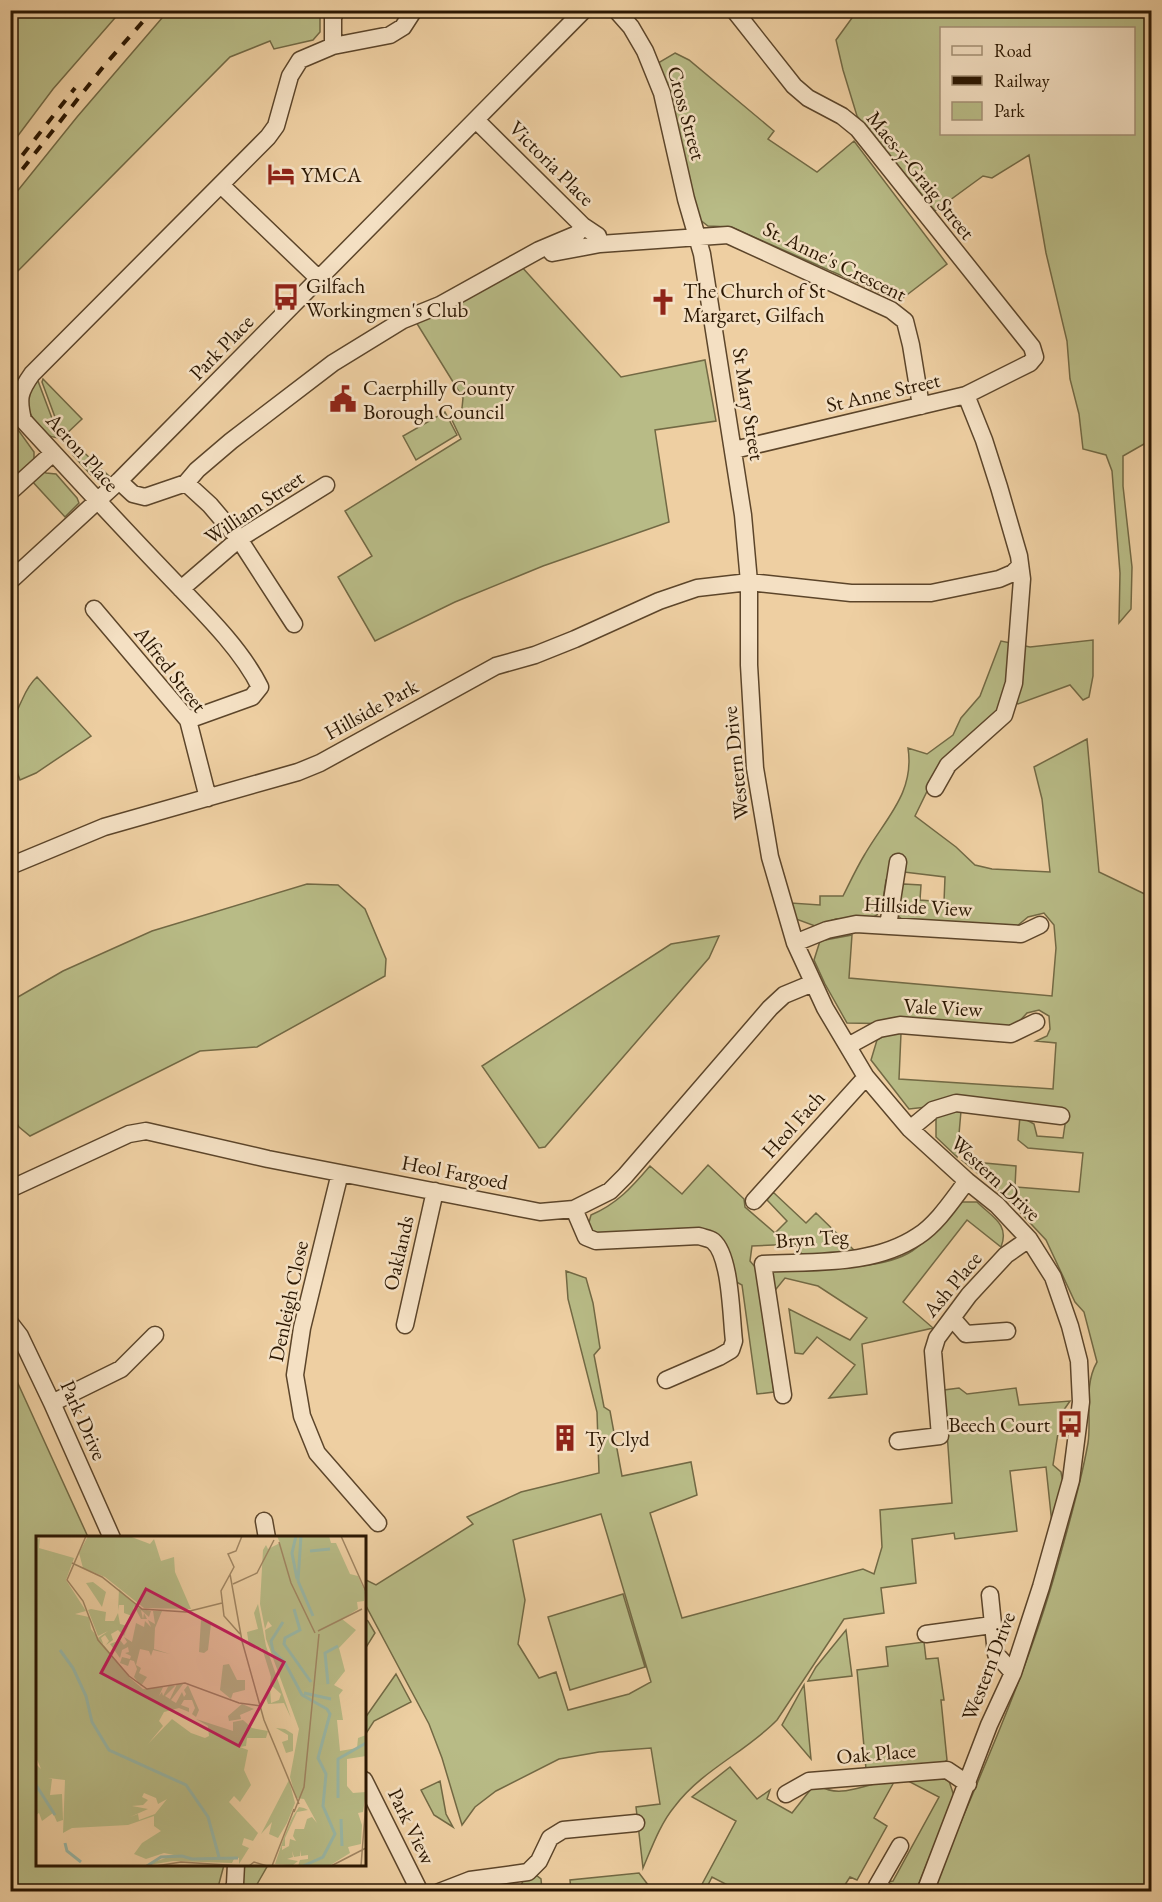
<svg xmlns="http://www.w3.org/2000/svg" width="1162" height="1902" font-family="'EB Garamond',serif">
	<rect width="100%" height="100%" fill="#eecfa2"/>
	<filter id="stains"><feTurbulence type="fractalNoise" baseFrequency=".00333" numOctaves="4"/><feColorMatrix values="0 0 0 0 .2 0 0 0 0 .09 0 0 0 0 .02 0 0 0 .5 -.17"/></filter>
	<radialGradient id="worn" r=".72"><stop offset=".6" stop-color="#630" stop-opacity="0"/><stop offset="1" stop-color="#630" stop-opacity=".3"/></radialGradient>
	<path fill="#b8bb86" stroke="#726944" stroke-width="1.5" fill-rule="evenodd" d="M11 10 121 11 53 89 11 145Z
		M168 11H320V32L313 40 274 49 270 41 230 57 11 278V199L77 117Z
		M857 11H1151V440L1123 456V486L1132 567 1131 609 1119 623 1120 573 1112 471 1106 455 1083 449 1079 414 1070 379 1067 341 1046 253 1029 155 992 178 983 176 935 211 857 116 843 70 836 40ZM942 28H1134V134H942Z
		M675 53 689 60 774 131 768 139 817 172 854 141 947 264 899 301 731 227 708 226 695 216 658 63Z
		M521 266 621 377 705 360 716 421 655 430 669 522 543 566 455 602 375 641 338 577 372 556 345 511 461 439 450 416 462 408 463 398 416 322Z
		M35 378 38 381 59 437C46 441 26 414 27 401 27 394 33 385 35 378Z
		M43 379 82 419 64 436H62L42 382Z
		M10 409 16 427 34 452V459L10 484Z
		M445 412 457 435 416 460 403 436Z
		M76 445 109 476 101 483 102 479 97 475H91L73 455Z
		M43 470 46 473 56 474 77 498 79 503 65 517 31 480Z
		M1093 640V676L1089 697 1083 700 1070 685 1018 704 1004 694 998 714 935 775 915 816 956 847 975 865 992 869 1050 872 1042 799 1034 767 1087 739 1099 872 1151 897V1891H932C976 1783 1027 1676 1058 1563 1069 1524 1081 1483 1088 1443 1092 1417 1083 1386 1097 1362L1084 1312 1075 1302 1046 1240 1004 1195 963 1161 1016 1166 1015 1187 1079 1192 1083 1153 1028 1148 1018 1140 1020 1116 1034 1124 1037 1136 1063 1138 1067 1111 927 1107 909 1109 871 1060 877 1040 887 1034 901 1033 899 1079 1053 1089 1056 1043 1036 1041 1047 1036 1050 1029 1049 1016 1039 1010 1027 1013 1015 1026 847 1023 825 984 814 960 820 941 852 935 849 978 1052 996 1056 948 1054 925 1044 913 1028 917 1011 931 907 923 898 916 900 886 904 884 921 885 920 900 944 902 945 877 904 872 886 880 882 907 877 915 868 920 836 919 815 926 796 919 791 903 820 905V896H843C850 882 857 867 865 854 885 819 915 793 908 748L927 754 953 735 961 718 980 696 1001 641 1030 647Z
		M37 677 91 736 36 773 20 780C7 746 6 733 22 700 26 691 30 683 37 677Z
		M307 884 338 885 365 909 386 959 385 976 257 1047 200 1051 30 1136 19 1127 11 1113V1001L63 971 152 931Z
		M719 936 709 958 545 1147 539 1148 482 1066 671 944Z
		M961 1111 957 1157 936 1137V1117L945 1113Z
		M708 1165 744 1199 745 1207 775 1233 787 1221 767 1200 773 1192 806 1223 816 1213 858 1254 802 1255 796 1244 752 1246 750 1261 756 1268 774 1392 757 1394 742 1285 731 1279 723 1242 597 1238 588 1226 591 1215C617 1204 632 1187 650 1166L682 1194Z
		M962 1202H977C992 1217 1010 1224 1001 1247L967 1220 903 1302 933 1328 862 1344 867 1394 829 1398 855 1365 817 1337 803 1354 795 1353 789 1309 850 1340 867 1318 818 1286 785 1278 772 1294 768 1273 774 1269C812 1267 880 1272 912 1251 931 1238 946 1218 962 1202Z
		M566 1271 586 1278 593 1303 600 1348 594 1355 604 1407 610 1411 622 1476 691 1462 697 1495 650 1513 682 1618 863 1569 874 1574 882 1547 880 1510 952 1503 944 1390 959 1388 967 1394 1016 1388 1019 1405 1070 1401 1061 1414 1053 1465 1061 1472 1063 1483 1052 1524 1046 1467 1010 1471 1017 1531 955 1539 954 1533 912 1539 916 1583 881 1588 884 1613 844 1619 777 1720C746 1752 702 1770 675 1806 660 1824 652 1847 643 1868L636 1807 660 1804 651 1748 599 1752 559 1759 496 1791 475 1807 462 1825 442 1758 429 1724 365 1604 364 1579 376 1585 473 1524 467 1517 521 1492 599 1473 597 1412 568 1299ZM601 1514 651 1682 629 1694 568 1710 556 1672 539 1678 518 1644 525 1600 513 1540Z
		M10 1366 88 1537 38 1538V1864L224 1865 217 1891H11Z
		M623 1594 645 1667 570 1690 548 1617Z
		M365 1619 368 1621 375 1633 365 1649Z
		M846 1630 852 1676 808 1681 816 1667Z
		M924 1642 926 1659 938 1658 944 1700H941L947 1760 940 1766 866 1769 857 1670 888 1666 886 1647Z
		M396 1674 411 1702 374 1721 365 1735V1718Z
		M804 1685 811 1759 782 1725Z
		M730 1767 757 1799 770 1790 767 1799 792 1813 811 1789 820 1786C836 1796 854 1789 870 1785 878 1783 886 1783 894 1782L874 1818 887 1826 857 1880 850 1877 841 1891H739L712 1877 705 1891 700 1888 736 1821 692 1797Z
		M940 1777 949 1781 954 1796 916 1891H894L887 1882 893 1881 939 1797 908 1781Z
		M440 1781 446 1814 453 1827 434 1815 421 1790Z
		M245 1865H268L256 1886 261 1891 239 1892Z
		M639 1873 649 1886 646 1891H571L570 1880Z
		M536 1875 541 1879 542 1891H509L508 1887 521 1885 524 1879Z"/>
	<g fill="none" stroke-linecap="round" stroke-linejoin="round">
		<defs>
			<path id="minor" d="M616 10 631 27 645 51 662 93 686 199 702 254 743 515 749 582V665L755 768 770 857 795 943 825 1008 866 1077 910 1129 967 1181 997 1205 1029 1239 1053 1277 1070 1326 1079 1361 1081 1402 1071 1480 1041 1587 1013 1673 989 1725 925 1892
				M734 10 794 86 808 98 842 116 858 129 1032 347 1035 357 1030 363 966 395 734 450
				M333 46V18L336 10
				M476 120 583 226 598 236
				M221 185 319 279
				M552 253 600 244 728 235 891 310 905 321 911 345 921 406
				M119 481 133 494 145 497 186 483 197 470 231 441 333 363 403 320 440 305 539 250 577 234 583 226
				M186 483 210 505 239 539 294 624
				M10 492 53 453
				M10 581 119 481 584 10
				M181 589 239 539 326 485
				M94 609 188 720 208 798
				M188 720 252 697 260 687C240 646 196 605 164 571 116 521 70 471 23 420 18 399 19 392 32 374L268 137 276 126 290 76 300 60 333 46 390 35 403 27 414 10
				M935 788 948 765 1004 715 1014 683 1022 579 1019 556 999 487 984 440 966 395
				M10 866 104 827 298 772 320 763 496 666 535 655 575 639 659 601 697 588 749 582 851 593H931L999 579 1013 573 1019 567
				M888 926 898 862
				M795 943 827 930 856 924 1021 934 1040 925
				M848 1046 879 1029 900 1025 1011 1034 1036 1022
				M910 1129 933 1110 956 1103 1061 1116
				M340 1173 302 1328 295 1375 302 1416 317 1453 378 1523
				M10 1189 129 1134 146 1131 268 1159 540 1212 574 1209 610 1191 625 1176 770 1008 784 995 813 983
				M754 1201 866 1077
				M574 1209 586 1237 596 1241 699 1236C704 1238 709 1238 713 1241 731 1256 731 1317 734 1341L731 1350 719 1357 666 1380
				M952 1318 966 1334 1007 1331
				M10 1323 20 1336 52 1403 112 1538
				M405 1325 435 1191
				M783 1395 763 1264C815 1261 873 1266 918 1236 938 1223 953 1199 967 1181
				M52 1403 121 1369 155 1335
				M898 1441 940 1436 933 1351 937 1338 969 1295 1006 1255 1029 1239
				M264 1521 267 1538
				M990 1595 996 1654 1013 1673
				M926 1634 992 1625
				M364 1780 420 1892
				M786 1794 809 1781 947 1770 968 1784
				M232 1892 235 1884 236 1864
				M439 1892 470 1880 528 1872 539 1861 550 1838 563 1830 636 1823
				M888 1892 877 1886 900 1846"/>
		</defs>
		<use href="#minor" stroke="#5c452a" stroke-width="19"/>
		<use href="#minor" stroke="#f4e0c3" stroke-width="16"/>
		<path stroke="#2b1702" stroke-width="4" stroke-dasharray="10 10" stroke-linecap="butt" d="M10 171 75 88
			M10 185 103 67 153 10"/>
	</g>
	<defs>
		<symbol id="hotel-bare" viewBox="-9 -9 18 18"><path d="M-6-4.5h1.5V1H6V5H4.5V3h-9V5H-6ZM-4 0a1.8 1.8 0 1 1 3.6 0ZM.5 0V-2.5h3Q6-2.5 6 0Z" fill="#8f2418" stroke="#f4e0c3" stroke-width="2.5" paint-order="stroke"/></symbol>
		<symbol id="bus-bare" viewBox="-9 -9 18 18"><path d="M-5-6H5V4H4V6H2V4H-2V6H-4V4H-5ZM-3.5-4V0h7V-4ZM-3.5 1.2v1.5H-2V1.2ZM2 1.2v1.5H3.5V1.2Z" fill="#8f2418" stroke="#f4e0c3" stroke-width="2.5" paint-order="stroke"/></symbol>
		<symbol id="church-bare" viewBox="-9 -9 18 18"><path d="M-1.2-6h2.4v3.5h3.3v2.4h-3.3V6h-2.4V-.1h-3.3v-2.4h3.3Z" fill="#8f2418" stroke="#f4e0c3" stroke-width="2.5" paint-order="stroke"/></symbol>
		<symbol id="civic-bare" viewBox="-9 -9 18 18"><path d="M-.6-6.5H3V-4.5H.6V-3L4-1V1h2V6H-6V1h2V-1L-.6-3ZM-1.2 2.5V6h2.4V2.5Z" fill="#8f2418" stroke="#f4e0c3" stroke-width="2.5" paint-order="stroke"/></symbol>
		<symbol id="building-bare" viewBox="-9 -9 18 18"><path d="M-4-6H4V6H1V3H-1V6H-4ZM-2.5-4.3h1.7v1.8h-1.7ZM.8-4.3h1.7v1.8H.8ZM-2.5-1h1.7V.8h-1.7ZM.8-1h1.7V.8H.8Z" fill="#8f2418" stroke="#f4e0c3" stroke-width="2.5" paint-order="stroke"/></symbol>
	</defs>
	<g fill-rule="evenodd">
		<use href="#hotel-bare" x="262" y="155" width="38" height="38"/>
		<use href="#bus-bare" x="267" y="278" width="38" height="38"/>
		<use href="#church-bare" x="644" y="283" width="38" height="38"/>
		<use href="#civic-bare" x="324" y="380" width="38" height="38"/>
		<use href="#bus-bare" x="1051" y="1405" width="38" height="38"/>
		<use href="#building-bare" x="546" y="1419" width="38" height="38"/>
	</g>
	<g text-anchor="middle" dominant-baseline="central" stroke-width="5" stroke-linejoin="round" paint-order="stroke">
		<g font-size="21" fill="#2b1702" stroke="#f4e0c3">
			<text transform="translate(687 113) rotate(75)">Cross Street</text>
			<text transform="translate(552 163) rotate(45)">Victoria Place</text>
			<text transform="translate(921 175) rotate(51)">Maes-y-Graig Street</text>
			<text transform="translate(835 261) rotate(26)">St. Anne's Crescent</text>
			<text transform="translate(221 347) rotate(-46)">Park Place</text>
			<text transform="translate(883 392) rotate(-13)">St Anne Street</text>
			<text transform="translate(749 404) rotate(81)">St Mary Street</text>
			<text transform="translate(83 452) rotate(48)">Aeron Place</text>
			<text transform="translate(254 507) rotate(-34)">William Street</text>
			<text transform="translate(171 669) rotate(52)">Alfred Street</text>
			<text transform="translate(371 709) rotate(-29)">Hillside Park</text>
			<text transform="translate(735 763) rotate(-96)">Western Drive</text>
			<text transform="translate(918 906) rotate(3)">Hillside View</text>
			<text transform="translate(943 1007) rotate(3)">Vale View</text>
			<text transform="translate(793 1124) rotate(-48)">Heol Fach</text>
			<text transform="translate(455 1172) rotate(11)">Heol Fargoed</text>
			<text transform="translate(996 1178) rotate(43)">Western Drive</text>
			<text transform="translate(812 1238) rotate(-4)">Bryn Teg</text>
			<text transform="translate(398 1253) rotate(-77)">Oaklands</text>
			<text transform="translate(952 1284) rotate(-50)">Ash Place</text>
			<text transform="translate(288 1301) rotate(-78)">Denleigh Close</text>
			<text transform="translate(84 1420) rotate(66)">Park Drive</text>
			<text transform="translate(988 1666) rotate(-69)">Western Drive</text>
			<text transform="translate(876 1753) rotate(-5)">Oak Place</text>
			<text transform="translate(412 1826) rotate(64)">Park View</text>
		</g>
		<g font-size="21" fill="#2b1702" stroke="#f4e0c3" text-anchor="start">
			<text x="301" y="174">YMCA</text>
			<text x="306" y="285">Gilfach<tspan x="306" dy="24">Workingmen's Club</tspan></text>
			<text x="683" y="290">The Church of St<tspan x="683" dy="24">Margaret, Gilfach</tspan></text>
			<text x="363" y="387">Caerphilly County<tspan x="363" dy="24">Borough Council</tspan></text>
			<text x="1050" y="1424" text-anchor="end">Beech Court</text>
			<text x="585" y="1438">Ty Clyd</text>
		</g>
	</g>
	<g transform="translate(36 1536)">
		<rect width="330" height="330" fill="#eecfa2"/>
		<path d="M52 0H93L114 8 118 3 125 25 138 21 139 36 155 73 108 72 69 41 47 32 43 17ZM241 0H293L295 7H300L314 38 322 40 329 56 328 65 321 66 322 73 306 83 320 94 303 112 309 135 298 149 307 154 303 159 307 184H301L304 215 321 212 322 202 330 199V220L311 223V250L317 257 330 256 327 276 322 277 326 289 325 308 312 311 314 317 293 330H262L264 324 272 323V313V319L265 320 264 314V320L258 321 256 315 257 321 251 323 262 325 257 329 239 328 248 301 256 282 263 271 268 272 272 274 261 276 249 302V310H246V314L253 310 254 303 260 305 257 300 259 293H268L271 283 276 281 281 287 268 263 260 262 254 241 263 193 230 103 229 94 236 90 232 85 229 93 224 68 227 14 230 9 232 13 244 7ZM4 2 3 12 38 22 30 44 50 75 39 78 53 81 55 93 94 142 107 153 127 151 123 160 126 156 127 160 133 149 139 150 129 160 134 163 141 148H147L135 164 140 167 146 156 148 161 150 158 148 154 152 149 163 174 160 181 156 178 159 172 156 164H148L145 169 153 172V176L143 172 128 176 123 185 127 190 112 208 136 183 155 197 169 202 173 200 172 190 160 183 197 195V186L207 184 216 192 232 195 230 202H211L210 210 204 211 212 214 208 234 215 249 204 266 198 260 193 266 222 297 217 305 208 302 206 309 213 312 203 328V322L199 321 196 327 137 325 107 330 138 319 128 317 110 323 98 318 106 307 125 295 118 290V280L92 289 36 292 27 297 29 244 12 242 16 243 14 259 26 258 27 284 21 286 17 277 6 285 3 277 0 279V228L5 233 0 221V3ZM108 257 120 262 122 268 131 263 119 278 103 284 102 278 94 281 112 273 96 270 107 269 112 264 106 261ZM57 46 70 56 66 71 50 47ZM83 53 103 72 115 75 113 81 105 74 107 83 108 77 111 83H105L98 70 96 80 88 77V69H83L82 75ZM222 68 230 110 255 182 248 167 232 168 230 162 234 151 235 167 243 164 245 158 234 148 235 141 226 112 213 110 211 96 222 93 218 77ZM55 73 70 76 69 85H78L82 77 84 88 92 90 88 100 82 94 75 98 77 104 70 109 73 105 69 99 65 102 68 110 62 102 72 95 62 100 52 74ZM117 75H126L119 92 118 113 134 118 117 114 115 120 113 115 104 113 100 129 105 132 103 137 111 141 105 150 98 141 101 133 98 125 94 124 92 130 84 127 86 121 94 123 95 120 89 117 93 116 92 111 86 114 84 122 74 108 84 104 88 109 91 106 88 101 96 106 100 87 108 91 109 85 115 91 112 84 119 88ZM165 84 175 88 172 114 168 117 163 116ZM193 128 201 144H209V154L197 157 195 163 184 154 187 129ZM206 168 218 173 204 179 205 183 193 185 192 180ZM240 192 249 193 257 198V215L250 217 246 206 252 204V199ZM253 244 259 267 251 287 242 302 233 298 236 286 225 298Z" fill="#b8bb86" fill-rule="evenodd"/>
		<path fill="none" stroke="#99b6a5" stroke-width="3" d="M260 0 256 17 261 43M274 15 294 13M262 45 265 0M262 45 277 80M258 73 264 94 249 102 248 108 275 146M247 86 235 105 237 115 249 127 266 159 291 173 294 178 282 222 290 238 287 270 299 298 287 321 267 330M24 114 37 132 50 160 56 186 73 214 150 249 172 281 183 321M292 148 289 117 302 110M268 157 295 163M0 249 19 279M302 262V223L330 207M305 283 306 310M29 307 31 315 45 326M111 330 125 321 146 320 156 323 202 322"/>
		<path fill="none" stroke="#a08562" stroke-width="1.5" d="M50 0 31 44 47 65 62 104 93 140 111 153 149 147 203 167 225 170M305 0 330 56M243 6 255 47 279 97M36 27 66 41 106 73 150 76 186 67M194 38 206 105 228 184 263 268M197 48 221 37 238 4M282 95 326 73M204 98 188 80 185 55 198 31 192 18 200 15 206 0M258 276 268 251 283 98M120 330 145 326 205 330M213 330 218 326 231 330M236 330 258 273M295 330 330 312M325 330 330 266"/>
		<path fill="#c2185b" fill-opacity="0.15" stroke="#c2185b" stroke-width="3" d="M110 53 248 126 203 210 65 137Z"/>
		<rect width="330" height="330" fill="none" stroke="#2b1702" stroke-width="3"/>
	</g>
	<rect width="1162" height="1902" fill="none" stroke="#eecfa2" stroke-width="36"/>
	<rect x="12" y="12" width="1138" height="1878" fill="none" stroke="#2b1702" stroke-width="3"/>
	<rect x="18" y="18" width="1126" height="1866" fill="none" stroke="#2b1702" stroke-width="1.5"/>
	<rect x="940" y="27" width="195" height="108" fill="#f4e0c3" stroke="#a49076" stroke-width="1.5"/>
	<rect x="952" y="46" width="30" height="9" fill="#f4e0c3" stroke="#a49076" stroke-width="1.5"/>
	<text x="994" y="57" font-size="18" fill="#2b1702">Road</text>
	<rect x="952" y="76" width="30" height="9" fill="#2b1702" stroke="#a49076" stroke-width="1.5"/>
	<text x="994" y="87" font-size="18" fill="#2b1702">Railway</text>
	<rect x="952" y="102" width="30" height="18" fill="#b8bb86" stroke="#a49076" stroke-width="1.5"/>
	<text x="994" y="117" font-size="18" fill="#2b1702">Park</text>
	<rect width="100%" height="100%" filter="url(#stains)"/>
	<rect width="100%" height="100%" fill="url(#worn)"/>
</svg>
